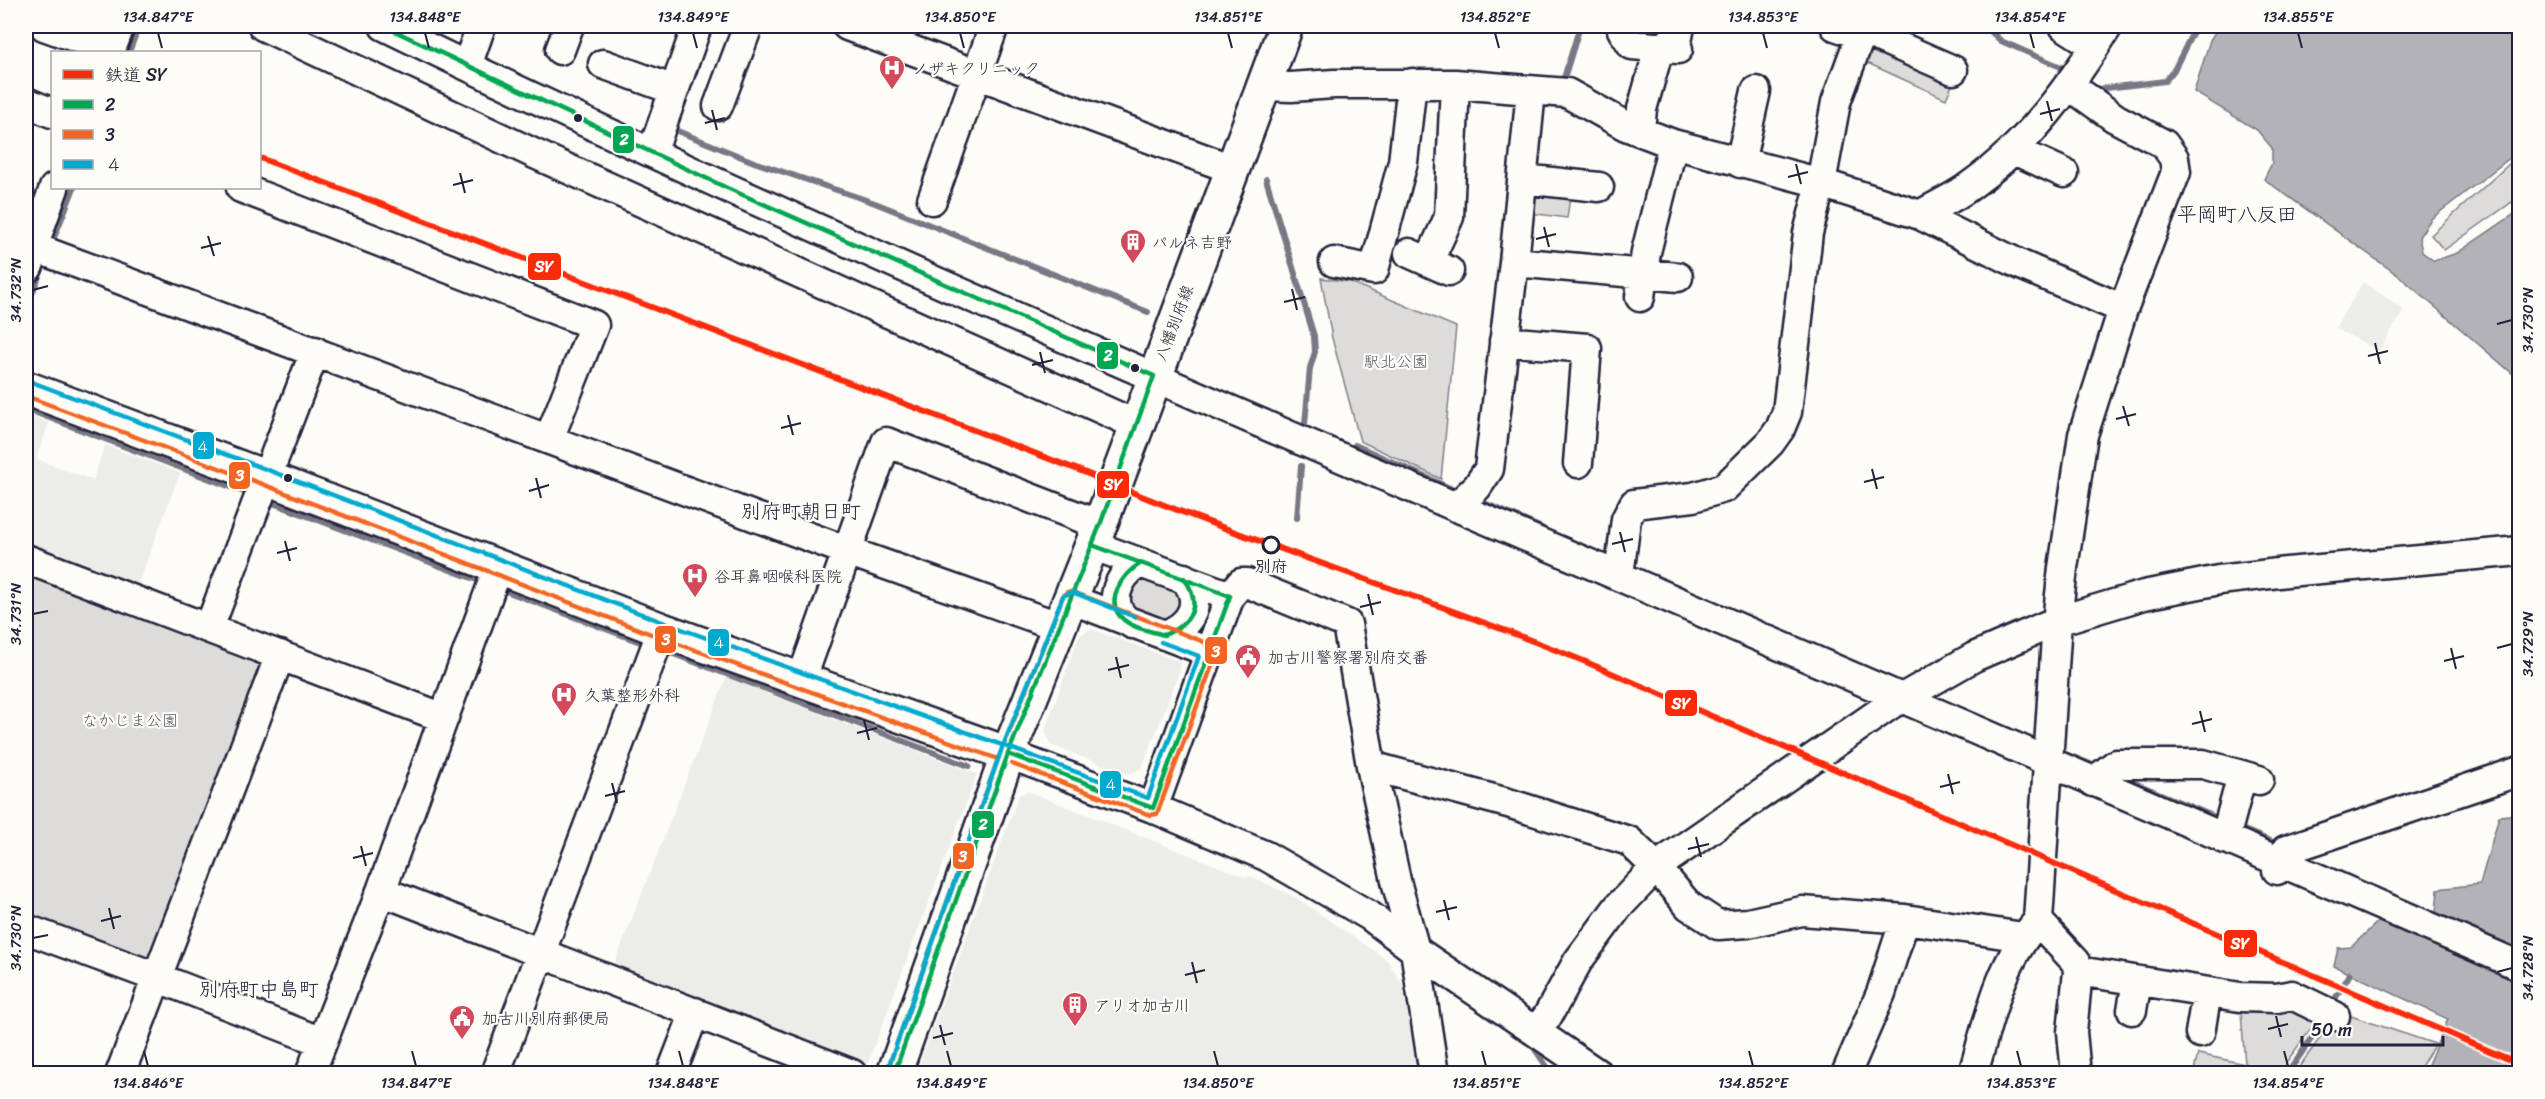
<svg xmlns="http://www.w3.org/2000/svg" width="2545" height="1099" font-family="Sriracha,'Klee One',sans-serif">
	<rect width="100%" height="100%" fill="#fdfcf7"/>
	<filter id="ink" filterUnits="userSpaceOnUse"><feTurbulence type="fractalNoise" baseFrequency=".0167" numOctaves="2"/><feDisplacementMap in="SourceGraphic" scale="12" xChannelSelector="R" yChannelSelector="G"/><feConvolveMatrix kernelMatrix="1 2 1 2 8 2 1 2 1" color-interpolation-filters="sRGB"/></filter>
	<g filter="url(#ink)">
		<path fill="#ecece9" d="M2363 282 2404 310 2379 351 2335 328Z
			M26 414 49 423 36 459 93 480 105 445 180 473 135 592 26 551Z
			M1091 629 1179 661 1180 670 1142 768 1128 774 1051 745 1045 730 1079 636Z
			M726 678 977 774 866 1068 612 970Z
			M1027 791 1245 877H1252L1297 898 1387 960 1403 986 1417 1073H916L1019 795Z"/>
		<path fill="#dddcdb" stroke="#807f8b" stroke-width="1.5" d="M1865 43 1956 76 1946 99 1861 60Z
			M2519 155V197L2444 250 2431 235Z
			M1541 187 1571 190 1567 218 1530 213 1531 195Z
			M1321 278 1350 282 1456 327 1441 479 1360 441 1332 338Z
			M26 568 258 656 263 671 151 957 141 961 26 921Z
			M1148 574 1181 594 1179 611 1162 622 1129 609 1126 584Z
			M2240 1000 2322 1014 2287 1061 2282 1073 2193 1074 2198 1054 2245 1064Z
			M2339 1012 2435 1044 2417 1073 2294 1074Z"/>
		<path fill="#b2b2b7" stroke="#787885" stroke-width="1.5" d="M2219 26H2496L2519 43V151L2431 219 2419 237 2422 252 2434 261 2457 253 2519 211V379L2399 276 2264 179 2272 163V148L2257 130 2194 92 2210 40Z
			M2519 814V1073H2424L2448 1019 2334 966 2338 948 2351 947 2384 916 2435 924 2438 889 2480 884 2499 816Z"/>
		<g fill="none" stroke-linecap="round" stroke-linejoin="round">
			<path stroke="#787885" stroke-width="6" d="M1985 26 2001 41 2061 67
				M129 52 139 26
				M1557 80 1564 78 1580 26
				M2092 87 2098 89 2165 81 2174 70 2196 26
				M670 128 754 162 875 203 1148 312
				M1266 179 1314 336 1315 352 1310 368 1304 435
				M51 245 74 188
				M26 309 42 269
				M26 409 252 495
				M1355 445 1452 489
				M265 500 485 583
				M1482 502 1542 528
				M1297 518 1301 466
				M498 588 648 645
				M663 650 969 766
				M2063 753 2098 767
				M2118 776 2222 820
				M2237 827 2275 843
				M2335 999 2350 974
				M1532 1045 1552 1074
				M2287 1074 2320 1026"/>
			<defs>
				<path id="minor" d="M44 26 111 50
					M263 26 535 154 1137 425
					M384 26C789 223 1202 399 1616 575 1918 704 2218 836 2520 966
					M847 26 1232 169
					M1623 26 1622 30 1632 45 1678 49
					M1835 26 1861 35
					M2064 26 2095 46
					M1862 30 1953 70
					M560 50 569 26
					M110 52 120 26
					M603 64 674 90
					M467 66 481 26
					M1263 86 1291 87 1334 84H1455L1567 93 1626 126 1673 144 1821 183 1920 215 2021 265 2123 309 2083 435 2063 568 2057 621 2038 921C2000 962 1988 1022 1973 1074
					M2070 86 2115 118 2164 144 2174 158 2176 172 2123 309
					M26 102 52 113
					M718 106 748 26
					M1640 131 1642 109 1659 49 1678 37 1680 26
					M2014 150 2064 173
					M652 153 697 26
					M1740 163 1756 91
					M1523 179 1599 187
					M54 188 33 247 847 551 1058 626
					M241 188 594 325 549 439
					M932 200 994 26
					M1920 215C1937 205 1956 197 1971 185 2029 144 2071 85 2108 26
					M1409 253 1449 271
					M1429 261 1449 217 1455 84
					M1334 262 1374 270 1403 162 1412 83
					M1514 262 1678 277
					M1640 297 1646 252 1673 144
					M1504 341 1587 348 1578 463
					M1456 507 1477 487 1489 469 1514 262 1531 91
					M1092 545 1230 596
					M26 559 444 718
					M1619 576 1626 519 1634 504 1693 497 1724 488 1770 443 1780 429 1787 412 1808 233 1821 183 1836 102 1864 26
					M1070 599 1209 652
					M1132 624C1104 609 1116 574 1141 563
					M209 628 315 351
					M1164 635C1191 626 1205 602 1184 578
					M801 681 886 442 1100 525
					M1008 754 1153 808 1266 856 1370 916 1415 950 1598 1074
					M1371 766 1508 803 1629 841 1656 867 1689 906 1718 925 1748 923 1802 911 1905 919 2023 937
					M2093 782 2116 764H2203L2259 780
					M1153 808 1230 596 1241 583H1247L1347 624 1371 766 1397 885 1415 950 1434 1074
					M2225 839 2242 775
					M2277 870 2286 850 2520 771
					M381 891 852 1074
					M2038 921 2076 962 2078 971 2072 1032 2076 1074
					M26 929 156 977 322 1042
					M2078 971 2240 997 2277 998 2292 995 2335 1016
					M2132 1010 2137 981
					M1536 1031 1547 1017 1578 961 1618 907 1656 867 1890 705 1974 657 2057 621 2144 595 2219 580 2287 572 2520 551
					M2200 1033 2207 992
					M120 1074 280 655
					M310 1074 381 891 498 568
					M495 1074 662 630
					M671 1074 695 1012
					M1846 1074 1881 993 1905 919"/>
				<path id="major" d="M26 245 33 247 26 266
					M26 388 265 477 662 630 1008 754
					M894 1074 1008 754 1100 525 1286 26"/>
			</defs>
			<use href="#minor" stroke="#22223b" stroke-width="33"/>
			<use href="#major" stroke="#22223b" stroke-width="38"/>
			<use href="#minor" stroke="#fdfcf7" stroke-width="28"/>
			<use href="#major" stroke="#fdfcf7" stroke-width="33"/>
			<defs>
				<path id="bus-1" d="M384 26 727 188 1154 376 1100 525 1008 754 894 1074
					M1141 563C1123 574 1102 602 1124 620 1135 629 1151 631 1164 635 1192 623 1203 605 1184 578
					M1008 754 1153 808 1230 596 1092 545"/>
				<path id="bus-2" d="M26 396 262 484 659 637 998 759 887 1071
					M1004 745 1063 596 1067 592H1073L1212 645 1216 649V655L1157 814 1150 815 1012 764"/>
				<path id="bus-3" d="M29 381 268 470 665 623 1148 798 1199 656 1161 642
					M887 1071 1001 751 1063 596 1072 592 1135 617"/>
			</defs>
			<use href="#bus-1" stroke="#fdfcf7" stroke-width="9"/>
			<use href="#bus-2" stroke="#fdfcf7" stroke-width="9"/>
			<use href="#bus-3" stroke="#fdfcf7" stroke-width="9"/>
			<use href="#bus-1" stroke="#00a651" stroke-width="4.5"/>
			<use href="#bus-2" stroke="#f26522" stroke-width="4.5"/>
			<use href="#bus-3" stroke="#00a9ce" stroke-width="4.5"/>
			<defs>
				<path id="rail-1" d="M260 158 1081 471C1247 542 1419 594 1586 662L2520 1064"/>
			</defs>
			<use href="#rail-1" stroke="#fdfcf7" stroke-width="10"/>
			<use href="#rail-1" stroke="#fa2b08" stroke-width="6"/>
		</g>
	</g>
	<path fill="none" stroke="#22223b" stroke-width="2" d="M158 33 162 48M425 33 429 48M693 33 697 48M960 33 964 48M1228 33 1232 48M1495 33 1499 48M1763 33 1767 48M2030 33 2034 48M2298 33 2302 48M2047 101 2052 121M712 110 717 130M2040 114 2060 109M705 123 725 118M1796 164 1801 184M460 173 465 193M1788 177 1808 172M453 185 473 180M1544 227 1549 247M208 236 214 256M1536 239 1556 234M201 248 221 243M1292 289 1297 310M33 290 48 286M1284 302 1305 297M2497 324 2512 320M2375 343 2380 364M1040 352 1045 373M2368 356 2388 351M1032 365 1053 360M2123 406 2129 426M788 415 793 435M2116 419 2136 414M781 428 801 423M1872 469 1877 489M536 478 541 498M1864 482 1884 477M529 491 549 485M1620 532 1625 552M285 541 290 561M1612 544 1633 539M277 553 297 548M1368 594 1373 615M1360 607 1381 602M33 614 48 611M2451 648 2456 669M2497 648 2512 644M1116 657 1121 678M2444 661 2464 656M1108 670 1129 665M2200 711 2205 732M864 720 869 740M2192 724 2212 719M857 733 877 728M1948 774 1953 794M612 783 617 803M1940 787 1960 782M605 796 625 791M1696 837 1701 857M361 846 366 866M1688 849 1709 844M353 858 373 853M1444 900 1449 920M109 908 114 929M1436 912 1457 907M101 921 121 916M33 938 48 935M1192 962 1197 983M2497 972 2512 968M1185 975 1205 970M2276 1016 2281 1037M940 1025 945 1045M2268 1029 2288 1024M933 1038 953 1033M144 1051 148 1066M412 1051 416 1066M679 1051 683 1066M947 1051 951 1066M1214 1051 1218 1066M1482 1051 1486 1066M1749 1051 1753 1066M2017 1051 2021 1066M2284 1051 2288 1066"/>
	<defs>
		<symbol id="hospital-pin" viewBox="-11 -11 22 30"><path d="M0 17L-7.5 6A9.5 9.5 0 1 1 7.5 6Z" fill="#d1495b" stroke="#fdfcf7"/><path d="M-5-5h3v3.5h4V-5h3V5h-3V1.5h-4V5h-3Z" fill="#fff"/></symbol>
		<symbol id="building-pin" viewBox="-11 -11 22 30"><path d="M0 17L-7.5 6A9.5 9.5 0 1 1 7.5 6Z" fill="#d1495b" stroke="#fdfcf7"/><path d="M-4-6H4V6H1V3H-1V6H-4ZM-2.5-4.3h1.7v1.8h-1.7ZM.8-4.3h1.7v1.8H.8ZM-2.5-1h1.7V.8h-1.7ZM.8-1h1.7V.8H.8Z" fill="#fff"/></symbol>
		<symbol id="civic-pin" viewBox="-11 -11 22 30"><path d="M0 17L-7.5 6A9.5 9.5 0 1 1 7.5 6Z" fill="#d1495b" stroke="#fdfcf7"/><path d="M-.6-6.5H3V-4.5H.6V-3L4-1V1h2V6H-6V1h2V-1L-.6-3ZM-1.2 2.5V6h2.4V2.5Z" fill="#fff"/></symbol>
	</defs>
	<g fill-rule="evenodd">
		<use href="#hospital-pin" x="877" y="53" width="30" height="40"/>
		<use href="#building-pin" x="1118" y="227" width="30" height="40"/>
		<use href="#hospital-pin" x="680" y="561" width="30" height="40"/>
		<use href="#civic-pin" x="1233" y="642" width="30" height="40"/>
		<use href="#hospital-pin" x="549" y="680" width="30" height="40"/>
		<use href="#building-pin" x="1060" y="990" width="30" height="40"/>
		<use href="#civic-pin" x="447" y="1003" width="30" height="40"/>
	</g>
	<g fill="#22223b" stroke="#fdfcf7" stroke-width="2">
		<circle cx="578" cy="118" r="5"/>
		<circle cx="1135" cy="368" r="5"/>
		<circle cx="288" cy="478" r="5"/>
	</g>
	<circle fill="#fdfcf7" stroke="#22223b" stroke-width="3" cx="1271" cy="545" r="8"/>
	<g text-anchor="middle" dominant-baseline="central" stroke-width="4.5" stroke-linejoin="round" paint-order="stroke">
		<g font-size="16" fill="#22223b" stroke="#fdfcf7" text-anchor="start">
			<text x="912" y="68">ノザキクリニック</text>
			<text x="1152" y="242">パルネ吉野</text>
			<text x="714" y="576">谷耳鼻咽喉科医院</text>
			<text x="1268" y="657">加古川警察署別府交番</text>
			<text x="584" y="695">久葉整形外科</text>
			<text x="1094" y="1005">アリオ加古川</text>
			<text x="482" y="1018">加古川別府郵便局</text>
		</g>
		<g font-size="16" fill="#22223b" stroke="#fdfcf7">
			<text transform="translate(1174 323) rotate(-69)">八幡別府線</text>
		</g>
		<g font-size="16" fill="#5a5a6b" stroke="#fdfcf7">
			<text x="1396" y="361">駅北公園</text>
			<text x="130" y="720">なかじま公園</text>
		</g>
		<g font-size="16" font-weight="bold" fill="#22223b" stroke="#fdfcf7">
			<text x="1271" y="566">別府</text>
		</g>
		<g font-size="20" fill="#22223b" stroke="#fdfcf7">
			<text x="2237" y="214">平岡町八反田</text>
			<text x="801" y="511">別府町朝日町</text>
			<text x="259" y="989">別府町中島町</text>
		</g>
	</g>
	<g stroke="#fdfcf7" stroke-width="2">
		<rect x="612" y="125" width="23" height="29" rx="6" fill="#00a651"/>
		<rect x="527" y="252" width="35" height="29" rx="6" fill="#fa2b08"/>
		<rect x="1096" y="341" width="23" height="29" rx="6" fill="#00a651"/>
		<rect x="192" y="431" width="23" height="29" rx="6" fill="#00a9ce"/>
		<rect x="228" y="461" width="23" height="29" rx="6" fill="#f26522"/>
		<rect x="1096" y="470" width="34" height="29" rx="6" fill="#fa2b08"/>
		<rect x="654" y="625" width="23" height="29" rx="6" fill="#f26522"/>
		<rect x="707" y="628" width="23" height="29" rx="6" fill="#00a9ce"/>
		<rect x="1204" y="636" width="24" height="29" rx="6" fill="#f26522"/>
		<rect x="1664" y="689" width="34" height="28" rx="6" fill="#fa2b08"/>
		<rect x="1099" y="770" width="23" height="29" rx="6" fill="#00a9ce"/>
		<rect x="971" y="810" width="24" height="29" rx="6" fill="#00a651"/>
		<rect x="952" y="842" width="23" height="28" rx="6" fill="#f26522"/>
		<rect x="2223" y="929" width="35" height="29" rx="6" fill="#fa2b08"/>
	</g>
	<g font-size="16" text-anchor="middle" font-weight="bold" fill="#fff">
		<text x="624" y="145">2</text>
		<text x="544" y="272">SY</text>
		<text x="1108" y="361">2</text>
		<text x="203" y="452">４</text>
		<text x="240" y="481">3</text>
		<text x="1113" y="490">SY</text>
		<text x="666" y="645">3</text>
		<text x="719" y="648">４</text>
		<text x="1216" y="657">3</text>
		<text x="1681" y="709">SY</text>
		<text x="1111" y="790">４</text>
		<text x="983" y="830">2</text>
		<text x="963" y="862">3</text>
		<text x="2240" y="949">SY</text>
	</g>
	<rect width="2545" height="1099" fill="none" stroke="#fdfcf7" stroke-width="66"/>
	<rect x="51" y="51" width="210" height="138" fill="#fdfcf7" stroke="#a5a5ac" stroke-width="1.5"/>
	<rect x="63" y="70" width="30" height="9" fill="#fa2b08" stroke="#a5a5ac" stroke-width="1.5"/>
	<text x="105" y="81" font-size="18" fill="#22223b">鉄道 SY</text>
	<rect x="63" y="100" width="30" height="9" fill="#00a651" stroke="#a5a5ac" stroke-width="1.5"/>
	<text x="105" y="111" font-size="18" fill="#22223b">2</text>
	<rect x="63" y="130" width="30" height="9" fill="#f26522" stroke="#a5a5ac" stroke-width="1.5"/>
	<text x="105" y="141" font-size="18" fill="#22223b">3</text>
	<rect x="63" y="160" width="30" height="9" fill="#00a9ce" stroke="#a5a5ac" stroke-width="1.5"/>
	<text x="105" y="171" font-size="18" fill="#22223b">４</text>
	<path d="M2302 1036v9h141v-9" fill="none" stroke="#22223b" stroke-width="3"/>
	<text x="2311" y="1036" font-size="18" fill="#22223b" stroke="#fdfcf7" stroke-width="4.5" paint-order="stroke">50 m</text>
	<rect x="33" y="33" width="2479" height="1033" fill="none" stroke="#22223b" stroke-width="2"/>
	<g font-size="15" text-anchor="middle" fill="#22223b">
		<text x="158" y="22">134.847°E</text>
		<text x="425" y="22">134.848°E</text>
		<text x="693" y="22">134.849°E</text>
		<text x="960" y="22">134.850°E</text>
		<text x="1228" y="22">134.851°E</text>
		<text x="1495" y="22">134.852°E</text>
		<text x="1763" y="22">134.853°E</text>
		<text x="2030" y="22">134.854°E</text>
		<text x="2298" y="22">134.855°E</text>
		<text transform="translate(16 290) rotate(-90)" y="5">34.732°N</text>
		<text transform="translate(2528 320) rotate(-90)" y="5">34.730°N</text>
		<text transform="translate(16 614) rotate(-90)" y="5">34.731°N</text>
		<text transform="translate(2528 644) rotate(-90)" y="5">34.729°N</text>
		<text transform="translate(16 938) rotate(-90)" y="5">34.730°N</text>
		<text transform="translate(2528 968) rotate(-90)" y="5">34.728°N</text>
		<text x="148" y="1088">134.846°E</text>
		<text x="416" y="1088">134.847°E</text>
		<text x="683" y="1088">134.848°E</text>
		<text x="951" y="1088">134.849°E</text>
		<text x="1218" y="1088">134.850°E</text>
		<text x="1486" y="1088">134.851°E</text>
		<text x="1753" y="1088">134.852°E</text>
		<text x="2021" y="1088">134.853°E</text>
		<text x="2288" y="1088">134.854°E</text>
	</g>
</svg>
